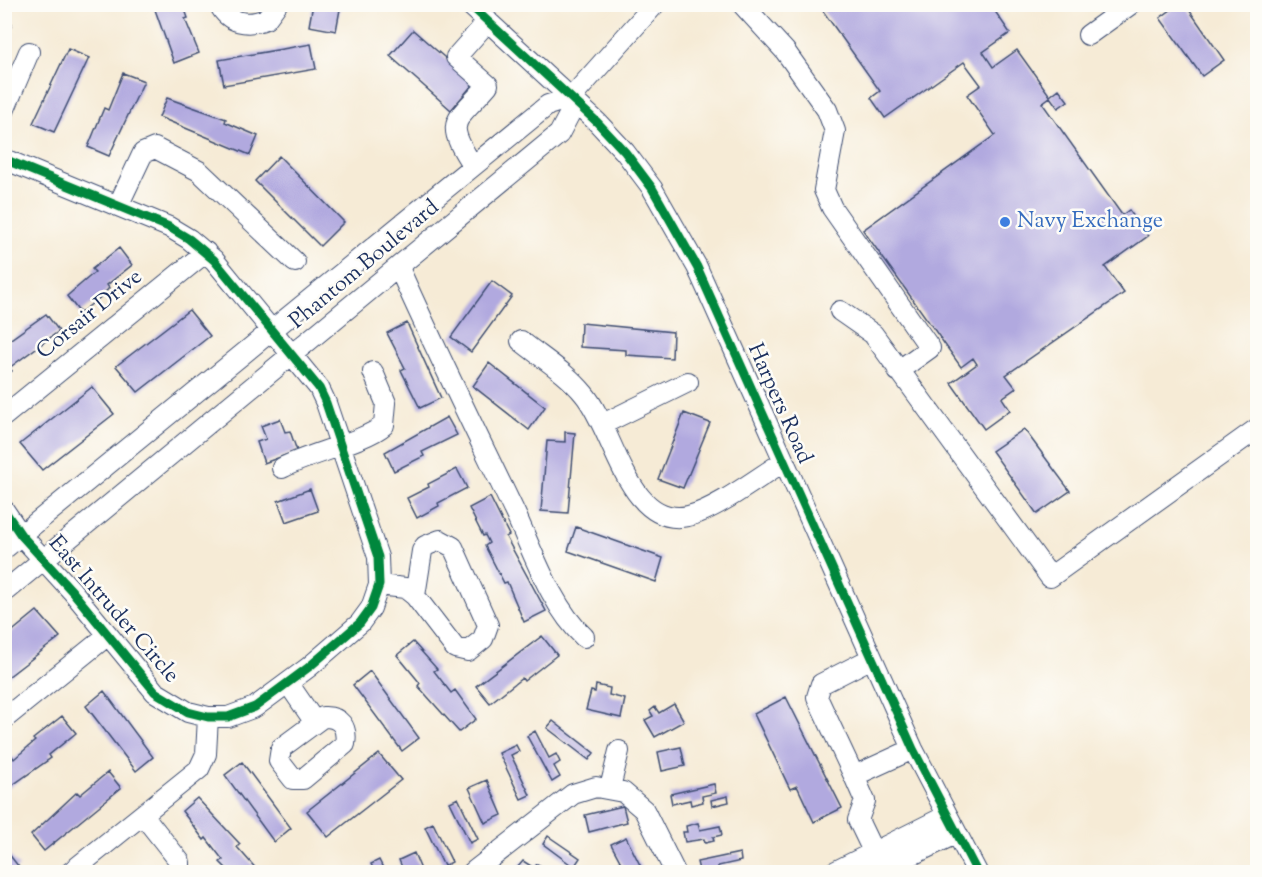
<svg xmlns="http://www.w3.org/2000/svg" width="1262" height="877" font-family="'Sorts Mill Goudy',serif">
	<rect width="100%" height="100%" fill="#fdfcf7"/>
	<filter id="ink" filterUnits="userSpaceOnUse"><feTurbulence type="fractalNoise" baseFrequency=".0167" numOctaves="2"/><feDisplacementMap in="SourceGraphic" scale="12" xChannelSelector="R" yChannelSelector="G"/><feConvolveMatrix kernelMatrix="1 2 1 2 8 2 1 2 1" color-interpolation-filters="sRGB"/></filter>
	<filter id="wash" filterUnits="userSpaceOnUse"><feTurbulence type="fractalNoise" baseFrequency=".008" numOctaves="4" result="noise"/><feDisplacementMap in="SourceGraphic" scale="24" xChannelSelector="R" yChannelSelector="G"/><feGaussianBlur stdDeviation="1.35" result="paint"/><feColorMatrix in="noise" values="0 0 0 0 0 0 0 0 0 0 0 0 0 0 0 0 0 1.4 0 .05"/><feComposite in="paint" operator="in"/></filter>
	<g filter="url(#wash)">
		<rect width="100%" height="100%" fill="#f6ebd6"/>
		<g id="blocks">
			<path fill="#b1a9df" d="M153 4H183L188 18 185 19 199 53 174 63Z
				M313 4H341L336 31 309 26Z
				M818 4H990L1010 33 983 52 993 67 1017 50 1050 96 1059 89 1068 101 1058 108 1050 97 1042 103 1122 215 1129 210 1148 236 1105 267 1124 293 1006 375 1016 388 1002 398 1010 410 984 429 951 383 977 364 973 358 961 367 863 230 995 135 967 95 981 85 964 62 885 118 871 98 880 91Z
				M1179 4H1185L1224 60 1202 76 1160 18Z
				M4 21 12 24 5 41H4Z
				M413 30 474 83 451 110 390 56Z
				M311 44 316 69 224 85 219 60Z
				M68 49 89 58 54 132 33 123Z
				M123 73 144 81 109 156 88 147 104 108 108 110Z
				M167 98 226 119 225 122 258 136 250 155 159 117Z
				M279 156 344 222 320 246 255 181Z
				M119 248 132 265 107 285 109 288 102 296 80 313 67 296 95 272 92 269Z
				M492 281 512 296 471 352 451 337Z
				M189 310 210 336 138 392 116 366Z
				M46 314 59 331 9 368 12 371 4 377V344Z
				M407 323 441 398 420 408 401 370 405 368 387 333Z
				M581 323 673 332 672 358 626 355V350L580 347Z
				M489 363 545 407 529 430 473 386Z
				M92 387 114 414 42 470 20 444Z
				M684 413 710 423 683 488 658 479Z
				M447 417 457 435 422 452 424 456 394 471 385 452Z
				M280 419 285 432 290 431 297 451 264 463 257 442 266 439 261 426Z
				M1024 429 1070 491 1037 514 992 451Z
				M565 432 575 433 568 513 541 511 547 441 565 442Z
				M457 469 467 488 438 503 439 506 417 518 407 498 429 487 428 484Z
				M310 489 318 511 286 522 278 501Z
				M490 497 509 535 506 537 546 611 524 622 507 582 504 583 485 546 489 543 485 535 483 536 469 508Z
				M576 527 663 558 656 582 568 551Z
				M37 611 60 637 4 680V638Z
				M542 636 557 655 524 681 522 678 490 703 476 686Z
				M413 642 437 669 434 671 451 693 455 690 476 719 459 732 418 686 420 683 397 655Z
				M370 671 419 738 402 751 353 685Z
				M596 685 610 688 609 695 625 699 621 718 586 710 591 691 595 692Z
				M104 691 153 757 136 771 86 706Z
				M786 697 842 808 814 822 797 786 790 789 754 714Z
				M674 704 684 721 655 737 645 720 653 716 650 711 655 707 659 713Z
				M62 716 76 733 49 755 51 758 4 791V762L12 756 14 759 35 741 33 739Z
				M553 721 594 753 589 760 547 728Z
				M535 731 549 758 556 754 560 762 554 766 560 777 552 782 527 736Z
				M516 745 519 751 511 755 530 795 521 799 499 753Z
				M681 747 685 766 662 771 658 752Z
				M379 754 401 780 328 837 307 811Z
				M242 762 291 828 274 842 225 775Z
				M108 772 121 788 44 851 31 835 77 792 80 795Z
				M487 780 502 815 485 823 469 788Z
				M714 784 716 793 702 796 703 802 691 805 690 800 672 804 670 794Z
				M728 796 729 802 712 806 711 800Z
				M197 798 240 844 237 847 259 872H230L220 862 223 860 206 838 204 840 182 811Z
				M458 798 478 839 470 843 450 802Z
				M623 806 627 822 589 832 585 815Z
				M433 823 452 862 444 866 425 827Z
				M698 823 700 830 720 826 722 835 713 837 714 841 705 843 704 839 685 842 683 832H687L686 826Z
				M548 836 580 858 574 867 543 844Z
				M626 837 642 869 636 872H626L611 844Z
				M4 848 19 867 12 872H4Z
				M414 853 422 872H404L399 860Z
				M740 853 741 861 718 866V870L705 872 699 870 697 862Z
				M379 860 385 872H375L371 864Z
				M523 861 534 868 537 864 546 868 543 872H524L517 868Z"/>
		</g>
	</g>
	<g filter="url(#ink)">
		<use href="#blocks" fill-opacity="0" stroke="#3c4b70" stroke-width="1.5"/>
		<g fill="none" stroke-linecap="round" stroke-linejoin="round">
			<defs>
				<path id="minor" d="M219 4C229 24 248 26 266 19L277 4
					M469 4 597 122 625 152 652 188 697 267 913 749 977 872
					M742 4 785 51 827 110 835 131 824 190 832 208 930 348 898 371
					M1088 35 1131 4
					M4 111 29 52
					M4 159 169 227 189 239 214 260 319 388 326 403 378 557 379 585 371 608 360 623 309 667 255 707 228 717H208L188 712 155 692 72 591 21 535 4 510
					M473 166C443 120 455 123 488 85L456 57 488 21
					M118 206 143 153 155 148 199 171 295 262
					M399 268C436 351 476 432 515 513 533 552 552 608 584 637
					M840 311 873 334 1050 577 1258 428
					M521 341C542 358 567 373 584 394 614 429 628 529 688 516 714 511 759 477 783 462
					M4 416 206 252
					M603 424 688 382
					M282 468C308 454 366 441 384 425L386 403 373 372
					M440 540 453 547 488 625 483 639 468 651 455 648 415 596 422 551 425 546Z
					M4 549 548 105 571 98 655 4
					M379 585 405 588 415 596
					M4 592 559 134 569 115 571 98
					M872 658 821 684 817 697 854 776 913 749
					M288 683 314 721
					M323 717C340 716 348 727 345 744L303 779H293L279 761 281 748Z
					M4 719 108 635
					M854 776 865 801 858 820 883 872
					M610 788 619 751
					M143 815 180 862V872
					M71 872 199 769 206 754 208 717
					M473 872 573 794 596 787 623 792 644 810 675 872
					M834 872 946 816
					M877 872 955 834"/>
			</defs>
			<use href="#minor" stroke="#3c4b70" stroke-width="22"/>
			<use href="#minor" stroke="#fff" stroke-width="20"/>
			<defs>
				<path id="cycleway" d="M469 4 597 122 625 152 652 188 697 267 913 749 977 872
					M4 159 169 227 189 239 214 260 319 388 326 403 378 557 379 585 371 608 360 623 309 667 255 707 228 717H208L188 712 155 692 72 591 21 535 4 510"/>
			</defs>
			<use href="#cycleway" stroke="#fdfcf7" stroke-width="13"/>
			<use href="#cycleway" stroke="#00873e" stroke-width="9"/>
		</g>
	</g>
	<circle fill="#3f7fe0" stroke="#fdfcf7" stroke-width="2" cx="1005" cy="222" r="6"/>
	<g text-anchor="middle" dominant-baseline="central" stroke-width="5" stroke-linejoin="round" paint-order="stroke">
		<g font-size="22" fill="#366cbe" stroke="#fdfcf7" text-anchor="start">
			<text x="1017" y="222">Navy Exchange</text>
		</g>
		<g font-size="22" fill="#1b2f5e" stroke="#fdfcf7">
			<text transform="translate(365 265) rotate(-40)">Phantom Boulevard</text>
			<text transform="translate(90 315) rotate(-39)">Corsair Drive</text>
			<text transform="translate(779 404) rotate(66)">Harpers Road</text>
			<text transform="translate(113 610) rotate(49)">East Intruder Circle</text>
		</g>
	</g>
	<rect width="1262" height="877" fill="none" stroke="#fdfcf7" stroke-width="24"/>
</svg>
